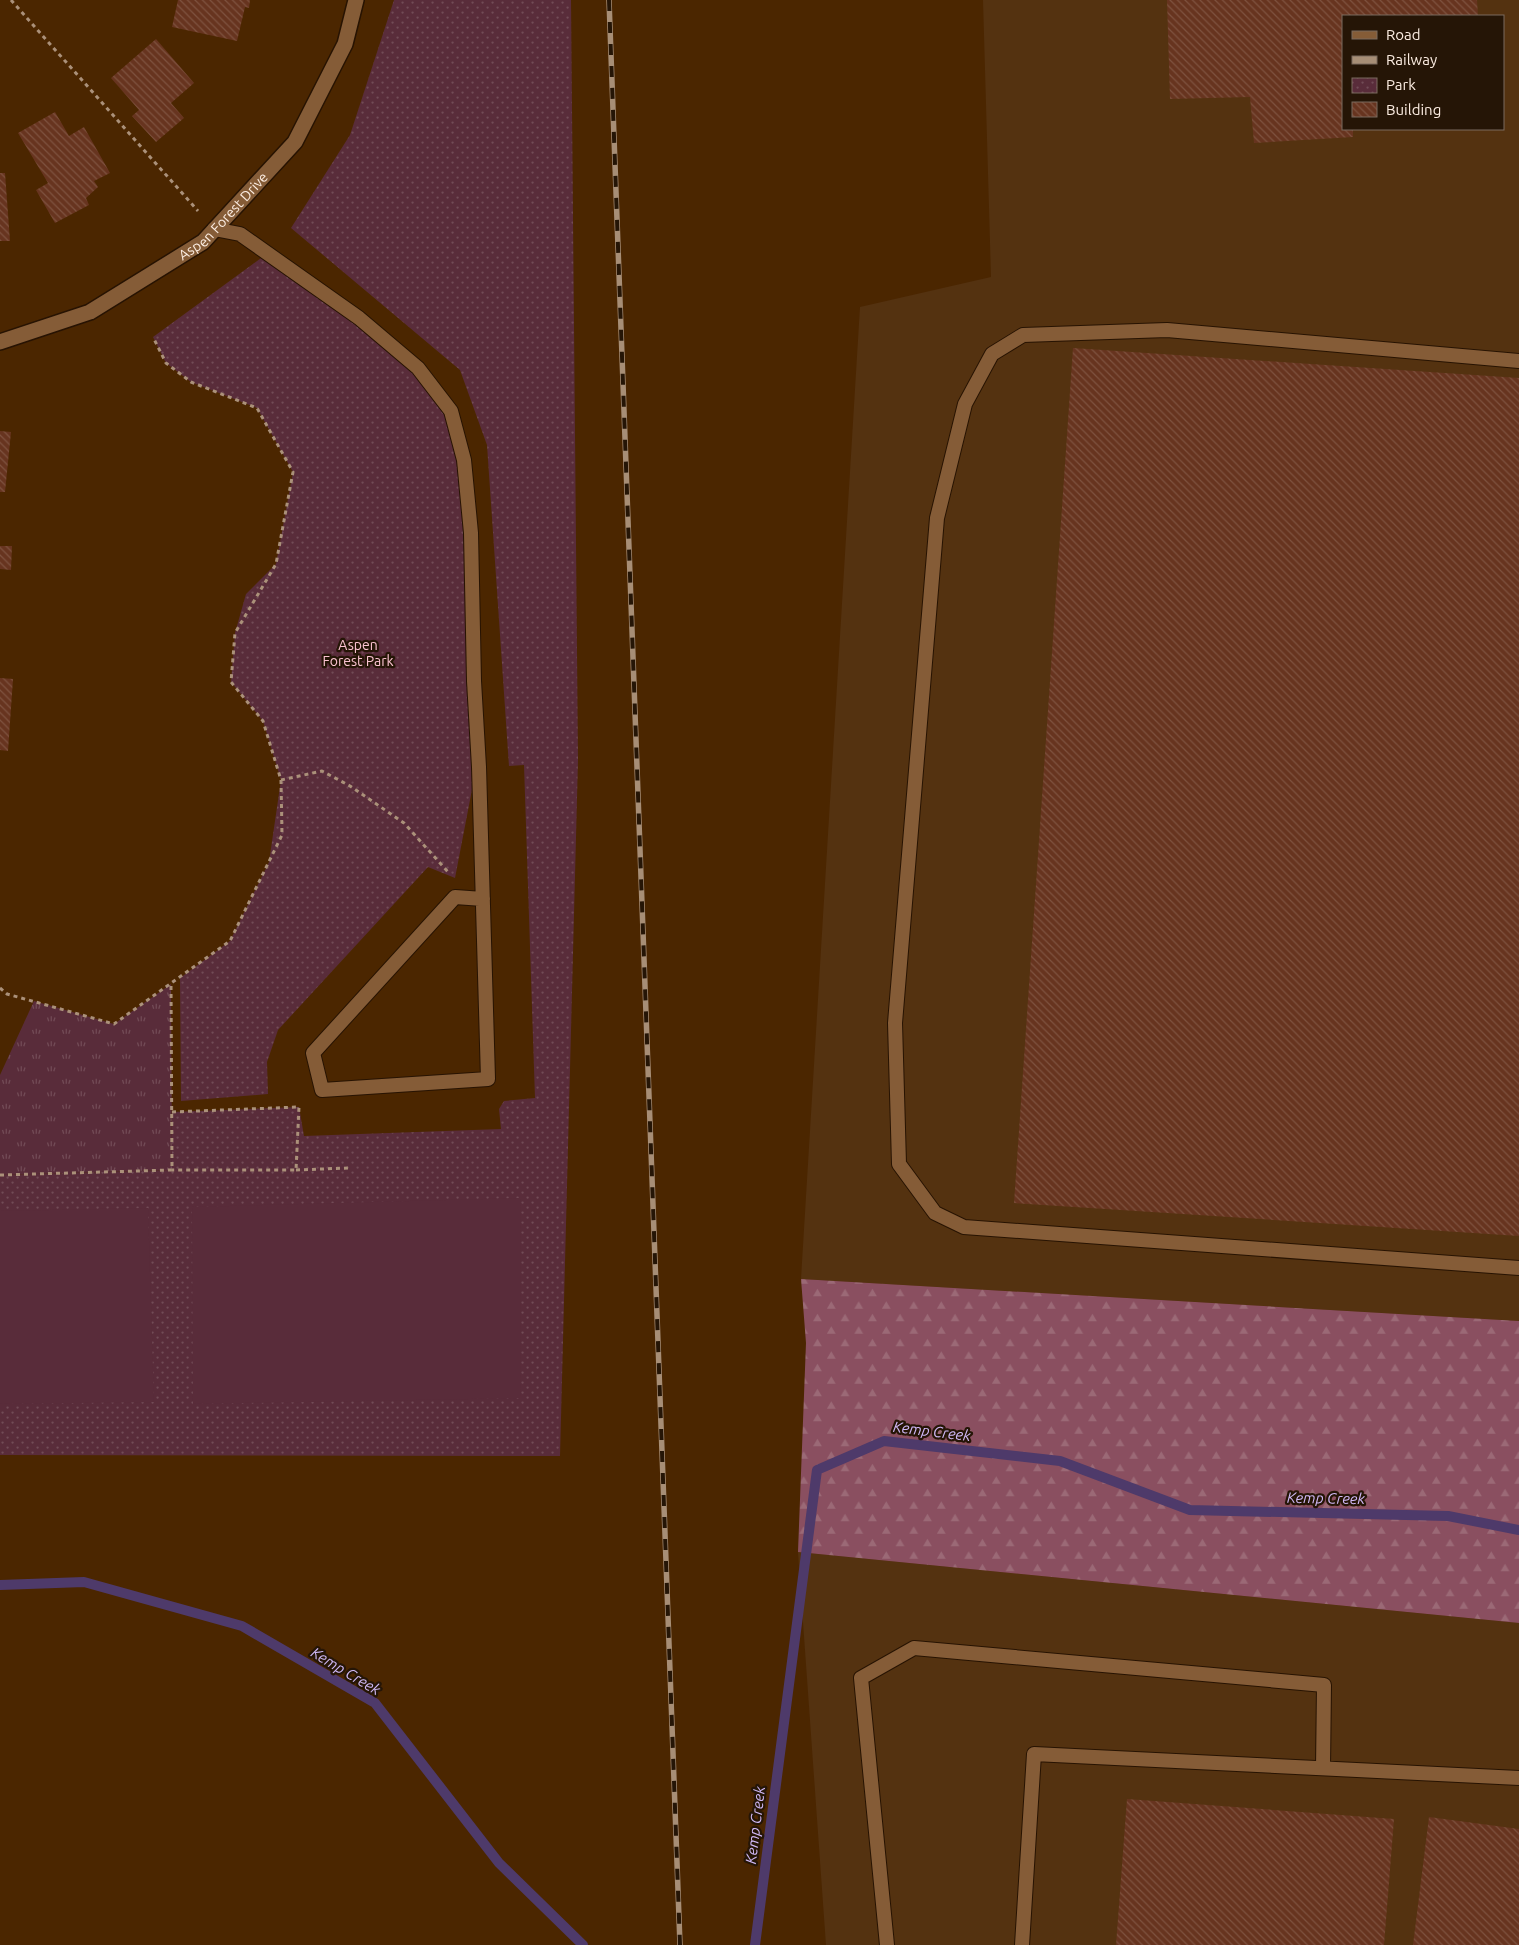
<svg xmlns="http://www.w3.org/2000/svg" width="1519" height="1945" font-family="Ubuntu,sans-serif">
	<defs>
		<pattern id="grass-tufts" width="24" height="20" patternUnits="userSpaceOnUse" patternTransform="scale(1.25)"><rect width="24" height="20" fill="#592c3a"/><path d="M3 7l-1-3M5 7V3M7 7l1-3M15 17l-1-3M17 17v-4M19 17l1-3" fill="none" stroke="#724b56"/></pattern>
		<pattern id="forest-firs" width="22" height="20" patternUnits="userSpaceOnUse" patternTransform="scale(1.25)"><rect width="22" height="20" fill="#8a4f60"/><path d="M5 1l3.5 6h-7zM16 11l3.5 6h-7z" fill="#9b6976"/></pattern>
		<pattern id="park-dots" width="8" height="8" patternUnits="userSpaceOnUse" patternTransform="scale(1.25)"><rect width="8" height="8" fill="#592c3a"/><path d="M2 2h.1M6 6h.1" fill="none" stroke="#724b56" stroke-width="1.8" stroke-linecap="round"/></pattern>
		<pattern id="building-back-hatch" width="6" height="6" patternUnits="userSpaceOnUse" patternTransform="scale(1.25)"><rect width="6" height="6" fill="#67341f"/><path d="M-1 5l2 2M0 0l6 6M5-1l2 2" fill="none" stroke="#7e523f"/></pattern>
	</defs>
	<rect width="100%" height="100%" fill="#4b2600"/>
	<path fill="#543210" fill-rule="evenodd" d="M983 0H1519V1321L801 1279 860 307 991 277ZM1343 16H1503V129H1343Z
		M798 1552 1519 1623V1945H826Z"/>
	<path fill="url(#grass-tufts)" d="M171 984 172 1170 0 1175V1075L34 1001 114 1024Z"/>
	<path fill="url(#forest-firs)" d="M801 1279 1519 1321V1623L798 1552 806 1343Z"/>
	<path fill="url(#park-dots)" d="M394 0H571L578 760 560 1456 0 1455V1175L172 1170V1112L299 1107 304 1136 501 1129 499 1109 504 1101 535 1098 524 765 509 766 487 445 460 370 291 228 350 135Z
		M268 253 418 368 451 411 464 460 475 774 455 878 428 867 278 1030 267 1062 268 1094 181 1101 180 978 230 941 269 862 281 780 263 721 231 682 235 633 246 594 276 564 293 472 257 408 191 382 166 363 153 337Z"/>
	<path fill="#592c3a" d="M521 1198 520 1398 193 1404 192 1207Z
		M148 1208 154 1402 0 1404V1211Z"/>
	<g fill="none" stroke-linecap="round" stroke-linejoin="round">
		<path stroke="#4e3a6a" stroke-width="10" d="M0 1585 84 1582 242 1626 375 1703 499 1863 583 1945
			M755 1945 817 1470 884 1441 1060 1461 1190 1510 1448 1516 1519 1530"/>
	</g>
	<path fill="url(#building-back-hatch)" d="M178 0H250L249 8 245 7 237 41 172 27Z
		M1167 0H1477L1478 16H1343V129H1353V137L1254 143 1250 97 1170 99Z
		M156 39 194 83 171 103 184 118 156 142 132 116 139 110 111 78Z
		M55 112 69 136 84 127 110 173 94 181 98 187 86 198 89 205 55 223 36 190 48 183 18 133Z
		M0 173H5L10 241H0Z
		M1073 348 1519 378V1236L1014 1203Z
		M0 431 11 432 5 492H0Z
		M0 546H12L11 570 0 569Z
		M0 678 13 679 8 751 0 750Z
		M1127 1799 1394 1819 1384 1945H1116Z
		M1429 1817 1519 1829V1945H1413Z"/>
	<g fill="none" stroke-linecap="round" stroke-linejoin="round">
		<defs>
			<path id="service" d="M214 229 240 234 359 318 418 368 451 411 464 460 471 533 474 681 479 767 488 1079 322 1090 313 1053 455 897 483 899
				M1519 361 1167 330 1023 335 992 354 965 404 937 518 895 1023 899 1164 935 1213 964 1227 1519 1268
				M887 1945 861 1678 914 1648 1324 1685 1323 1768
				M1022 1945 1034 1754 1519 1778"/>
			<g id="minor">
				<path id="s1" d="M0 342 90 312 203 242 295 142 345 44 356 0"/>
			</g>
		</defs>
		<use href="#service" stroke="#271302" stroke-width="16"/>
		<use href="#minor" stroke="#271302" stroke-width="18"/>
		<path stroke="#ab917a" stroke-width="3" stroke-dasharray="4 4" stroke-linecap="butt" d="M11 0 198 211
			M281 780 322 771 350 786 404 823 449 873
			M0 988 7 994 114 1024 230 941 282 835 281 780 263 721 231 682 235 633 276 564 293 472 257 408 191 382 166 363 153 337
			M172 1112 299 1107 296 1170H172
			M296 1170 348 1168
			M0 1175 172 1170 171 985"/>
		<use href="#service" stroke="#855c37" stroke-width="14"/>
		<use href="#minor" stroke="#855c37" stroke-width="15"/>
		<defs>
			<path id="rail" d="M609 0 680 1945"/>
		</defs>
		<use href="#rail" stroke="#a78e76" stroke-width="5.5"/>
		<use href="#rail" stroke="#251506" stroke-width="4" stroke-dasharray="11" stroke-linecap="butt"/>
	</g>
	<g text-anchor="middle" dominant-baseline="central" stroke-width="4.5" stroke-linejoin="round" paint-order="stroke">
		<g font-size="14" fill="#fcede2" stroke="#251506">
			<text stroke="none"><textPath href="#s1" startOffset="260">Aspen Forest Drive</textPath></text>
		</g>
		<g font-size="14" fill="#fbc3d1" stroke="#251506">
			<text x="358" y="645">Aspen<tspan x="358" dy="16">Forest Park</tspan></text>
		</g>
		<g font-size="15" font-style="italic" fill="#d0b9f7" stroke="#251506">
			<text transform="translate(932 1431) rotate(7)">Kemp Creek</text>
			<text transform="translate(1326 1498) rotate(1)">Kemp Creek</text>
			<text transform="translate(346 1671) rotate(31)">Kemp Creek</text>
			<text transform="translate(755 1825) rotate(-83)">Kemp Creek</text>
		</g>
	</g>
	<rect x="1342" y="15" width="162" height="115" fill="#251506" stroke="#7b6b5e"/>
	<rect x="1352" y="31" width="25" height="8" fill="#855c37" stroke="#7b6b5e"/>
	<text x="1386" y="40" font-size="15" fill="#fcede2">Road</text>
	<rect x="1352" y="56" width="25" height="8" fill="#a78e76" stroke="#7b6b5e"/>
	<text x="1386" y="65" font-size="15" fill="#fcede2">Railway</text>
	<rect x="1352" y="78" width="25" height="15" fill="url(#park-dots)" stroke="#7b6b5e"/>
	<text x="1386" y="90" font-size="15" fill="#fcede2">Park</text>
	<rect x="1352" y="102" width="25" height="15" fill="url(#building-back-hatch)" stroke="#7b6b5e"/>
	<text x="1386" y="115" font-size="15" fill="#fcede2">Building</text>
</svg>
